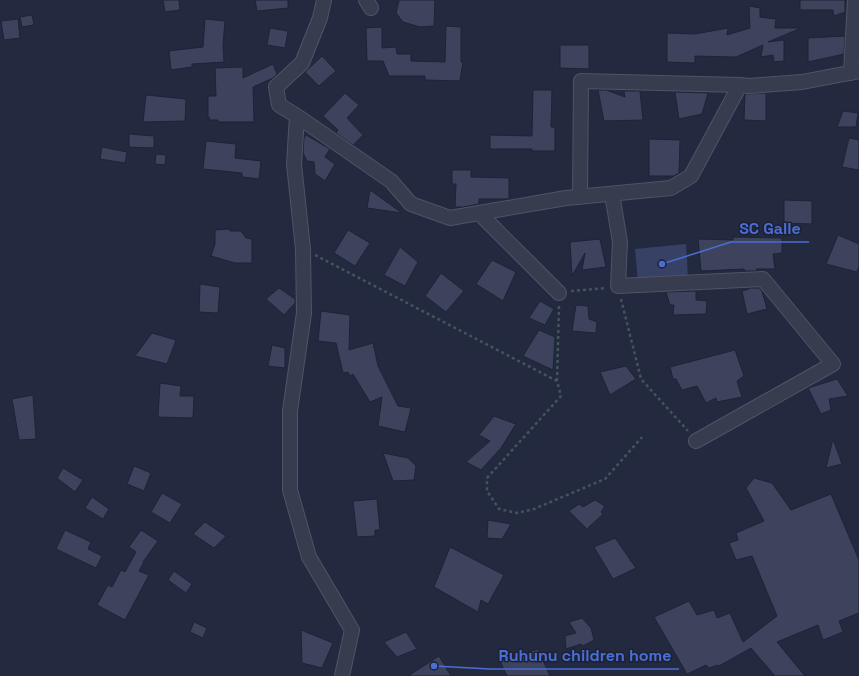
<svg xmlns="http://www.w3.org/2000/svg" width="859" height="676" font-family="'Space Grotesk',sans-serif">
	<rect width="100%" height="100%" fill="#23293f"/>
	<path fill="#374166" d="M686 244 688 278 638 282 635 249Z"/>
	<path fill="#3d435d" stroke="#1e2336" d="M163 0H179L180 10 165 12Z
		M255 0H288V8L257 11Z
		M399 0H435L434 26 420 27 403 22 396 13Z
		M800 0H845V12L834 16 833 10H800Z
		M749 6 760 8V17L776 19 775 28H801L768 42 784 40V61L774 62 773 55 761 57 763 45 736 57 695 56V63L667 62V33L695 34 728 28 727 35 750 28Z
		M32 15 34 25 22 27 20 17Z
		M18 19 20 38 4 40 1 21Z
		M205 19 225 21 223 45 224 62 192 64V67L171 70 169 51 203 47Z
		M446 26 461 27V62H463L460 81 425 80V76H389L383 61H367L366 28 382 27V48L396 47 397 54H411V61L445 62Z
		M270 28 288 31 285 48 267 45Z
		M845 36 844 54 808 62V38Z
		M560 45H589V69L560 68Z
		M322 56 336 71 319 86 305 72Z
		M273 64 277 74 273 78 253 87 254 122H218V120H209L210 118 208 117V96H216L215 68 243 67V78Z
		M533 90H552L551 127H555V151H532V149H490V135L532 136Z
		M598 90H606L625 97 624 91H640L643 120 604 121Z
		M675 92 708 93 702 114 679 119Z
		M345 93 359 105 347 118 363 135 353 145 336 133 338 130 323 116Z
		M766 93V121L744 120 745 94Z
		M146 95 186 99 185 121 143 122Z
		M843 111 858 113 856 127H837Z
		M129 134 154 136V148L129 147Z
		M306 135 330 149 325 157 335 164 325 181 315 174 314 162 307 161 303 153 304 138Z
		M849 138 859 140V170L842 167Z
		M649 139 680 140 679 173 674 176H649Z
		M206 141 236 144 235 158 261 161 259 179 242 177V173L203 169Z
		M102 147 127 152 125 163 100 159Z
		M156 154 166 155 165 165 155 164Z
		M452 170H471V177L509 178V199H479V204L463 207H455L456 184H452Z
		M370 190 402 213 367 208Z
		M784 200 812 201V224L784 223Z
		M230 229V231H241L246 238 252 239V263H235L211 256 215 244V230Z
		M348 230 370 243 355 266 334 253Z
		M838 235 859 244V266L857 272 826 264Z
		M733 237 782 238V253L773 254 775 269H756L757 271H745L744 269 701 271 698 239 733 240Z
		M600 239 606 267 582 270 585 253 572 276 570 242Z
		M400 247 418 262 405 286 384 275Z
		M492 260 516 272 503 301 476 284Z
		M441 273 464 291 446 312 425 296Z
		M200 284 220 287 218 313 199 312Z
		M279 288 295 299V303L284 315 266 299Z
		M749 288H759L762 291 767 309 747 314 742 291 749 289Z
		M696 291V300L707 301 706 314 673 315 674 305H670L666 292Z
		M540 301 554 309 545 325 529 318Z
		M576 305 588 306 589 319 597 322 596 333 572 331Z
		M321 311 350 315 349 350 373 343 378 366 398 406 411 408 405 432 378 426 382 397 370 402 353 374 350 376 348 372 343 373 336 343 318 341Z
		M539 330 555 337 553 370 523 356Z
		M152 333 176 340 167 364 135 356Z
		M272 345 285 348V368L268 366Z
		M735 350 744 376 737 381 742 397 717 402 716 398 706 403 697 386 682 390 676 379H673L670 367Z
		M626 366 636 379 610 395 600 372Z
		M837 379 848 396 829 399 831 410 821 414 808 388Z
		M160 383 181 386 180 396H194L193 418 158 417Z
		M33 395 36 439 19 440 12 399Z
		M494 416 516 424 501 448 481 470 466 462 490 441 479 435Z
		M833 439 842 464 826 468Z
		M383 453 408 458 416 466 414 480 393 481Z
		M134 466 151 473 144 491 127 484Z
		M63 468 83 480 75 492 57 478Z
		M754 478 772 483 791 510 831 494 859 560V613L839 621 843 632 823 640 818 625 777 642 805 676H775L751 648 719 666 718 665 709 668 706 665 687 674 654 617 689 601 697 615 714 610 717 618 730 613 743 642 777 616 752 556 736 560 729 543 738 540 736 533 764 521 746 488Z
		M162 493 182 504 170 523 151 512Z
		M92 497 109 509 103 519 85 508Z
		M377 499 380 530H375V536L357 537 353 501Z
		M595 500 605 506 601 512 603 514 587 529 569 511 579 504 583 507Z
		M488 520 511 524 502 539 487 538Z
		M205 522 226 536 214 548 193 534Z
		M65 530 91 542 88 549 102 556 96 568 56 549Z
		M141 530 158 541 143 562H144L139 571 149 575 125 620 97 605 108 585 112 587 121 570 125 572 136 552 129 547Z
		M615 538 636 568 613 579 594 547Z
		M450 547 504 575 488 604 481 600 478 612 434 587Z
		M174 571 192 584 186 593 168 580Z
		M582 618 591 628 594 640 583 646 581 644 566 649 565 636 576 633 569 622Z
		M194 622 207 628 203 638 190 632Z
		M301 630 333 643 322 668 302 663Z
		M406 632 417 649 397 657 384 642Z
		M538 649 550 676H507L500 661Z
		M439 656 451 676H408L422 667Z"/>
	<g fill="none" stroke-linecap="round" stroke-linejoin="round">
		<defs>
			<path id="minor" d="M324 0 320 18 302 63 276 87 279 105 297 116 294 164 303 249 304 313 290 411V490L309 557 352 630 342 676
				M366 0 371 8
				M851 73 855 0
				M297 116 391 181 411 204 450 218 566 198 671 188 691 176 740 85 749 86 802 82 859 71
				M612 194 620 242 618 286 763 279 833 364 696 441
				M580 197 581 81 740 85
				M479 213 559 293"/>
		</defs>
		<use href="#minor" stroke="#4f5467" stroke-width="16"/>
		<path stroke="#43545d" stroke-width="2.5" stroke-dasharray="3 3" stroke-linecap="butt" d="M315 255 557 381 561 396 487 478V491L499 509 517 513 534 509 605 479 642 437
			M571 291 606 288
			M621 299 641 379 688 431
			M557 381 559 306"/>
		<use href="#minor" stroke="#373c4f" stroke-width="14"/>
	</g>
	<path fill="none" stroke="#4a6ed4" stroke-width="1.5" d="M662 264L731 242H809M434 666L490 669H679"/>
	<g fill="#4a6ed4" stroke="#1c2134" stroke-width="1.5">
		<circle cx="662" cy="264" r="4"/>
		<circle cx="434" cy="666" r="4"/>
	</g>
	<g font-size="16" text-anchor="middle" font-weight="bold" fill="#4a6ed4" stroke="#1c2134" stroke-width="3" stroke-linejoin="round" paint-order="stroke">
		<text x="770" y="234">SC Galle</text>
		<text x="585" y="661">Ruhunu children home</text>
	</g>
</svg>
